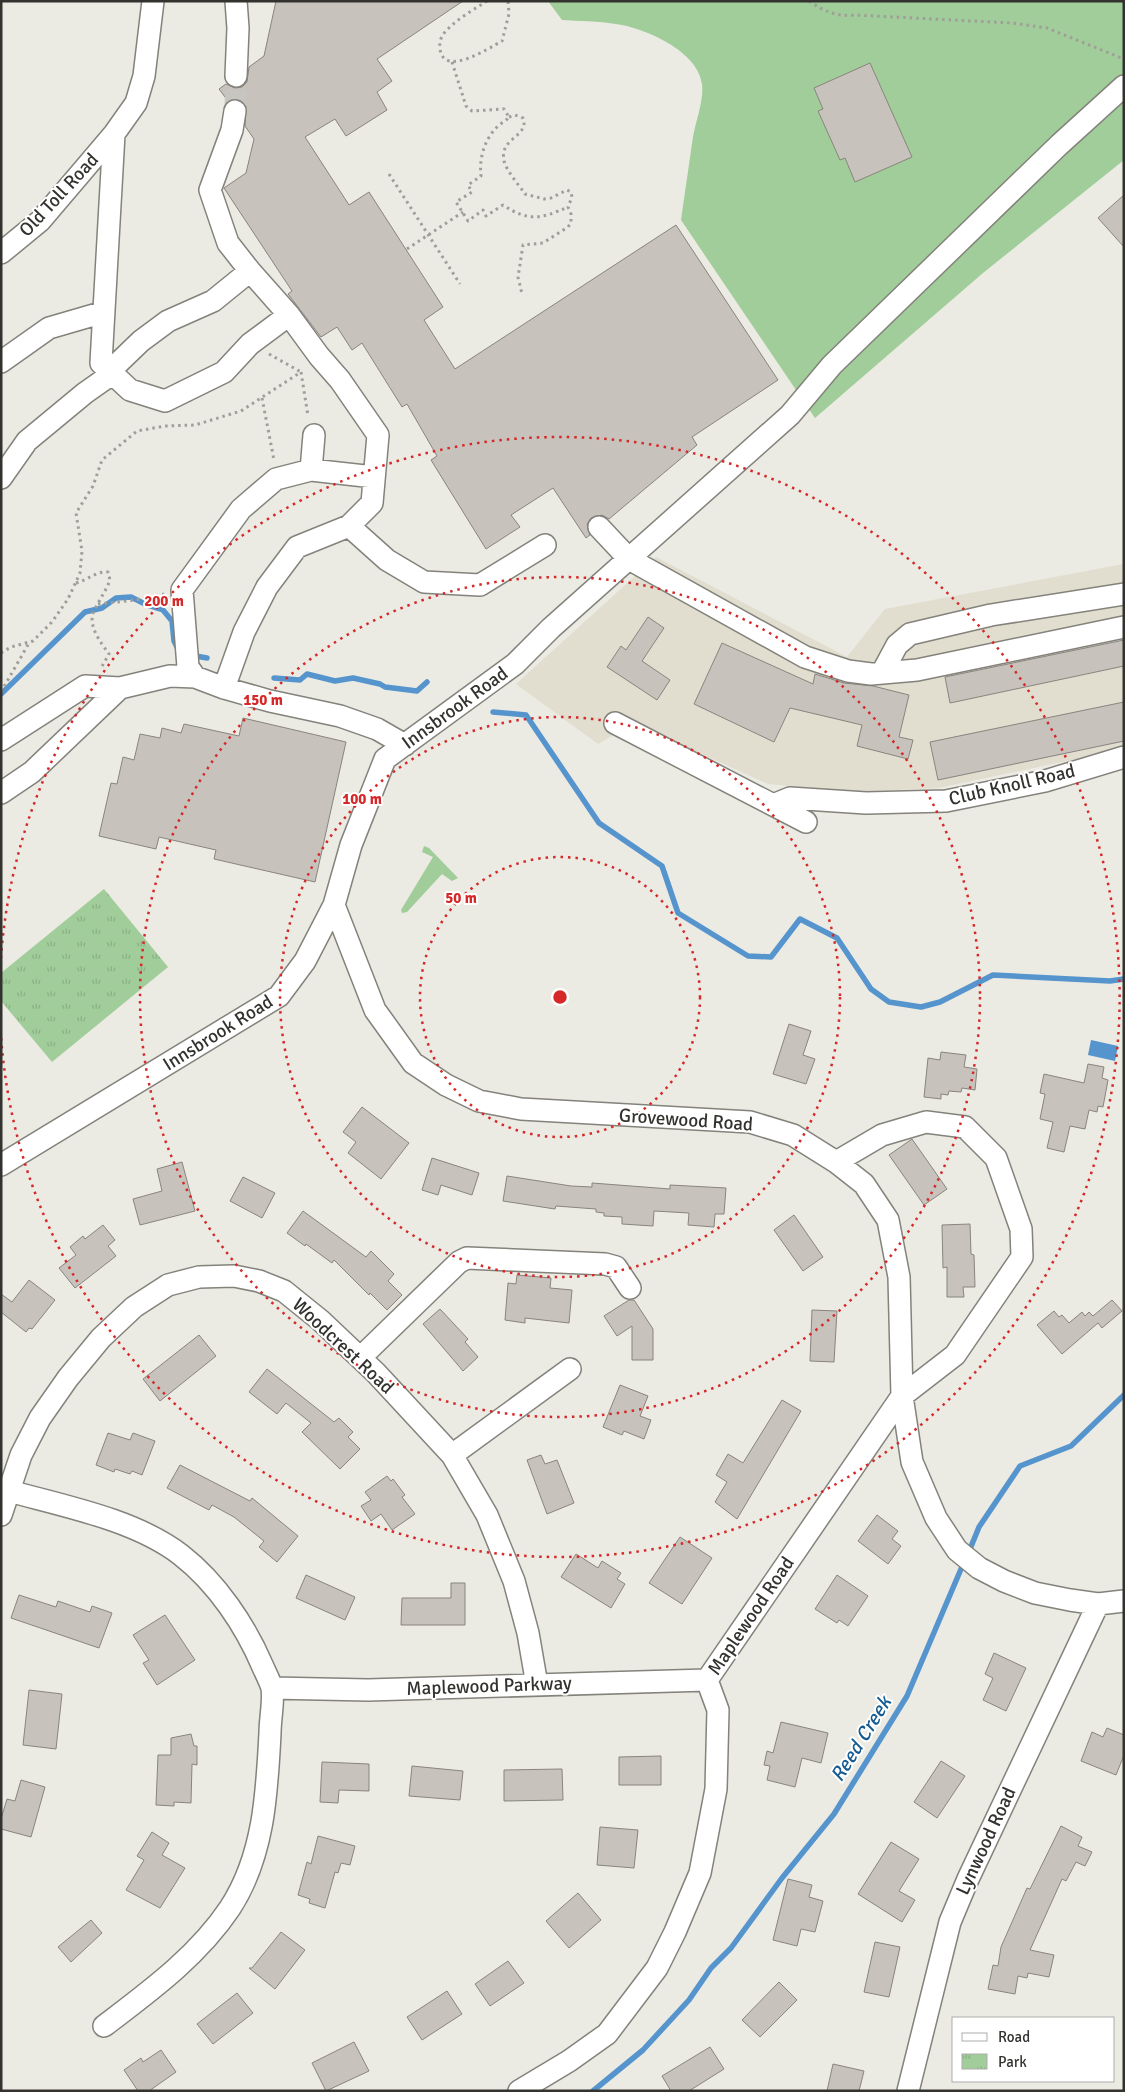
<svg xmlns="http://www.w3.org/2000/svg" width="1125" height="2092" font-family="Signika,sans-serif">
	<defs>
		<pattern id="park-tufts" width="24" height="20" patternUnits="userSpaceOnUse" patternTransform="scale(1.25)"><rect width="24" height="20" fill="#a0cd99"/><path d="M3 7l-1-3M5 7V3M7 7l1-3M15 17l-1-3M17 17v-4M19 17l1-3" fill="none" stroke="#8ab084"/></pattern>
	</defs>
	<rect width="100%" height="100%" fill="#ebeae3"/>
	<path fill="#e1decf" d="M656 557 847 657 885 609 1124 564V749L938 788 854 792 768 784 633 723 598 744 516 684Z"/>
	<path fill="#a0cd99" d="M548 1H1124V160L983 273 815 418 681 220C685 192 689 164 693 137 696 120 704 101 702 84 698 51 645 28 616 24 598 21 580 21 562 20Z
		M424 846 429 848 458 878 452 881 442 874 407 912 402 913 401 910 433 857 422 852Z"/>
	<path fill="url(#park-tufts)" d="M104 889 168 967 52 1062 1 1001V973Z"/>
	<path fill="#5594cd" d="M1091 1040 1118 1046 1115 1061 1088 1055Z"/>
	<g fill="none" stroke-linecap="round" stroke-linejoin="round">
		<path stroke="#5594cd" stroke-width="5.5" d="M190 655 207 658
			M274 678 300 680 307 674 335 681 353 678 380 684 385 687 417 691 427 682
			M1 694 85 612 102 608 116 598 131 597 147 605 163 610 172 621 174 641 178 649
			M493 712 526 715 599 823 662 866 678 913 748 956 771 957 800 919 837 938 871 989 889 1002 921 1007 940 1002 993 975 1110 981 1124 979
			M968 1554 979 1527 1020 1466 1071 1446 1124 1395
			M593 2091 643 2050 689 2000 711 1968 731 1948 782 1878 834 1814 907 1696 964 1562"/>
	</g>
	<path fill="#c7c2bc" stroke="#89847e" d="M276 1H463L377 59 392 81 377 92 387 110 346 136 335 119 305 137 349 205 369 192 443 307 424 320 455 369 676 225 778 380 692 437 697 445 609 519 602 515 591 518 587 524 590 535 586 538 553 488 511 515 520 527 486 549 431 460 437 456 407 404 402 407 362 343 352 350 337 327 321 337 288 294 292 291 224 188 246 173 254 139 245 126 246 106 237 99 228 101 219 89 226 84 235 88 242 87 247 82 249 67 264 56Z
		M870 63 912 157 855 182 845 158 840 160 818 111 823 109 814 88Z
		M1124 195V247L1098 218Z
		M648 617 664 628 642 661 670 680 657 700 607 667 621 646 626 650Z
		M1124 640V666L950 703 945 677Z
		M722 643 813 684 815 674 844 683 873 686 909 695 899 737 913 740 908 759 857 746 862 725 790 708 774 742 694 704Z
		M1124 702V741L938 780 930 742Z
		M243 718 346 742 315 882 214 859 216 850 159 837 156 849 99 836 111 783 117 784 123 757 134 760 140 734 160 738 162 728 181 733 184 724 239 736Z
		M789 1024 811 1031 803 1055 815 1059 806 1084 773 1074Z
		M941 1052 966 1055 964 1067 977 1069 975 1090 962 1088 961 1092 949 1091 948 1095 941 1094V1099L924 1097 928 1058 940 1060Z
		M1088 1064 1104 1067 1102 1078 1108 1080 1103 1107 1098 1106 1097 1112 1089 1110 1085 1129 1070 1126 1064 1152 1047 1148 1053 1122 1040 1119 1045 1094 1040 1093 1044 1074 1084 1083Z
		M362 1107 409 1143 381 1179 348 1153 356 1142 343 1132Z
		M912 1139 947 1189 924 1205 889 1155Z
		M432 1158 479 1173 472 1195 441 1185 438 1195 422 1190Z
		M182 1162 195 1211 140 1225 133 1199 162 1191 157 1169Z
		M507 1176 571 1186 592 1187V1183L670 1189V1185L726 1188 724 1214H715L714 1227 688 1225 689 1213 654 1211 653 1226 622 1224V1217L604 1216V1213L596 1212V1209L556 1206 555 1209 503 1201Z
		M243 1177 275 1193 262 1218 230 1201Z
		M303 1211 366 1257 371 1251 394 1274 388 1281 402 1295 387 1310 370 1293 369 1295 334 1260 332 1263 306 1244 305 1246 287 1233Z
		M794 1215 823 1257 803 1271 774 1230Z
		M970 1224 971 1254 974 1255 975 1287H963L964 1297H947V1267L943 1268 942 1225Z
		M103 1225 115 1240 108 1246 116 1256 75 1288 59 1268 76 1255 70 1247 83 1236 85 1239Z
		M517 1275 551 1278 550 1288 572 1290 569 1323 525 1318V1323L505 1320 508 1283 516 1284Z
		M29 1280 55 1300 32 1329 29 1328 26 1332 1 1312V1294L12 1302Z
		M629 1300H634L653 1329V1360H632V1326L617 1336 604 1316Z
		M1112 1300 1122 1311 1102 1328 1098 1323 1062 1354 1037 1325 1054 1311 1059 1317 1062 1315 1069 1323 1082 1312 1085 1316 1089 1312 1093 1316Z
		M440 1309 468 1339 465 1342 478 1357 463 1371 423 1324Z
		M812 1310 837 1311 834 1362 810 1361Z
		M199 1335 216 1356 160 1401 143 1379Z
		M267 1369 334 1422 339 1418 353 1432 348 1437 360 1449 340 1469 302 1432 311 1423 286 1403 277 1414 249 1392Z
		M620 1385 648 1396 640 1416 651 1420 644 1439 624 1431 622 1435 603 1427Z
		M782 1400 801 1411 737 1519 715 1502 727 1482 716 1475 728 1454 743 1463Z
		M108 1433 130 1440 133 1433 155 1441 142 1475 132 1471 130 1474 115 1469 114 1472 96 1465Z
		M541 1455 545 1464 557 1460 574 1503 547 1514 527 1460Z
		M180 1465 250 1501 252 1498 298 1536 277 1562 259 1547 264 1541 234 1517 212 1505 209 1510 167 1488Z
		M387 1476 391 1481 393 1479 405 1495 402 1497 415 1514 392 1530 381 1514 371 1521 361 1506 371 1500 365 1492Z
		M877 1515 898 1531 892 1539 901 1546 888 1564 858 1541Z
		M680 1537 712 1558 682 1604 649 1583Z
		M576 1554 598 1568 602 1561 621 1573 617 1579 625 1584 611 1608 561 1577Z
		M306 1575 355 1597 345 1620 296 1598Z
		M837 1575 868 1596 848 1626 839 1620 837 1623 815 1609Z
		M451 1583H465V1625H401L402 1598H451Z
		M19 1595 56 1607 58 1601 90 1612 92 1606 112 1613 99 1648 11 1618Z
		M165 1615 195 1660 157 1685 143 1663 149 1660 133 1635Z
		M994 1653 1026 1668 1006 1711 983 1700 993 1678 985 1674Z
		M29 1690 62 1694 56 1749 23 1745Z
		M781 1722 828 1733 821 1763 802 1758 795 1787 767 1780 770 1766 764 1765 767 1751 773 1753Z
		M1107 1728 1124 1735V1755L1116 1775 1081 1761 1092 1732 1103 1737Z
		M191 1734 194 1746H197V1765L192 1764 191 1803 174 1802V1806L156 1805 158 1755H171V1738Z
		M661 1756V1785H619V1757Z
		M941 1761 965 1776 937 1818 914 1802Z
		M322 1762 369 1764V1791L339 1790 338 1803 320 1802Z
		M412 1766 463 1771 460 1800 409 1796Z
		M562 1769 563 1800 504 1801V1770Z
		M21 1780 45 1787 31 1837 1 1829V1819L7 1799 15 1801Z
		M1061 1826 1082 1837 1078 1846 1092 1852 1085 1866 1076 1862 1066 1881 1062 1879 1030 1950 1054 1955 1049 1977 1028 1973 1027 1978 1018 1976 1015 1994 988 1989 993 1965 998 1966 1001 1947 1027 1888 1030 1889Z
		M600 1827 638 1830 634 1868 597 1865Z
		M152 1832 169 1843 162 1855 185 1868 160 1908 126 1890 144 1860 137 1856Z
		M318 1836 355 1846 350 1865 341 1863 338 1873 335 1872 325 1908 309 1903 310 1899 298 1895 307 1862 311 1864Z
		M891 1842 919 1859 899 1891 915 1900 902 1922 858 1894Z
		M788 1879 812 1885 809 1897 823 1901 815 1932 801 1929 797 1946 773 1940Z
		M578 1893 601 1920 569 1948 546 1921Z
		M91 1920 102 1933 71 1962 58 1947Z
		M281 1932 305 1950 275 1989 249 1968H252Z
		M875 1942 900 1947 889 1997 864 1992Z
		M508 1961 524 1983 490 2006 475 1984Z
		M779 1982 797 2000 760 2037 742 2020Z
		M447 1991 462 2014 422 2040 407 2017Z
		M237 1993 253 2013 213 2044 197 2024Z
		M354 2042 369 2071 326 2091 312 2063Z
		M710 2047 724 2069 689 2091H671L662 2076Z
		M161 2050 176 2072 149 2091H138L124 2070 141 2058 143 2062Z
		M833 2064 864 2071 859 2091H827Z"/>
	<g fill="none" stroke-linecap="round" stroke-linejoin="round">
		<path stroke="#c6c5bf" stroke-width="21" stroke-dasharray="21 11" stroke-linecap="butt" d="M235 111 236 76"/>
		<defs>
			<path id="minor" d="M236 1 238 28 236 76
				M114 134 101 363 130 390 165 401 224 372 250 344 289 315
				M1 253 40 221 114 134 136 103 144 76 153 1
				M1 362 49 328 104 312
				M311 470 314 435
				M1 478 27 441 85 393 112 374 115 366 141 341 168 321 213 301 250 271
				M349 526 387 560 424 582 480 585 545 545
				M599 527 629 559 805 657 848 671 871 674 917 670 1124 627
				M882 673 897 645 910 634 991 615 1124 594
				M195 677 188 667 182 590 241 509 276 479 311 470 374 477
				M224 688 244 632 267 587 297 547 349 526 372 503 378 435 340 380 319 356 289 315 250 271 228 243 210 190 232 130 235 111
				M615 723 806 822
				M1 740 85 686 120 688 170 676 195 677 224 688 270 701 340 716 377 729 405 745
				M1 793 32 772 120 688
				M773 805 790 798 866 803 946 801 1045 781 1124 757
				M334 905 375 1010 413 1063 446 1085 479 1101 521 1109 750 1122 793 1135 836 1162 864 1184 888 1220 899 1277 902 1396 912 1462 936 1518 957 1550 979 1568 1004 1581 1035 1593 1070 1600 1098 1604 1124 1601
				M1 1165 279 996 305 961 334 905 351 845 385 759 515 664 551 628 790 415 832 365 1059 145 1124 86
				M360 1358 459 1262 467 1258 605 1264 616 1267 630 1288
				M452 1455 570 1369
				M9 1491C64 1506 136 1520 181 1555 217 1583 245 1625 263 1667 266 1674 270 1681 272 1688 274 1701 270 1719 270 1733 267 1793 264 1856 230 1908 198 1956 150 1991 104 2026
				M1 1515 21 1455 40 1418 68 1378 101 1338 134 1307 168 1285 199 1277 234 1276 259 1281 284 1291 320 1320 376 1373 452 1455 487 1515 514 1581 528 1633 537 1685
				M272 1688 368 1690 707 1680
				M519 2091 569 2061 607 2034 657 1968 675 1932 700 1873 716 1789 718 1710 707 1680 902 1396 955 1355 1022 1257 1021 1229 996 1158 965 1127 926 1122 882 1135 836 1162
				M908 2091 950 1922 968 1879 1098 1604"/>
		</defs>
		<use href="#minor" stroke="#83827b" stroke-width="24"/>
		<path stroke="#9f9e99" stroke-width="3" stroke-dasharray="2.5 4" stroke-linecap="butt" d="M487 1C473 10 457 19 446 31 441 36 439 42 440 49 444 78 489 48 502 41L509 14 508 1
			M809 1C824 11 836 17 854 15L1012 23 1047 28 1124 59
			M452 62 466 106 472 111 504 109 509 117C506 121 501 123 497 127 484 140 479 159 481 176L468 185 472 192 456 202 468 221 483 210 486 216 503 205C529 222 540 219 568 207
			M509 117 515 115 523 118C530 137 499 137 504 161 507 172 519 185 525 194L544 199 551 198 567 190 571 192 572 197 568 207 571 214V223L568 227 543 243 523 245 518 277 522 294
			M389 174 460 284
			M407 249 463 212
			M269 354 301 372
			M301 372 308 416
			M262 398 274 460
			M76 583C88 580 96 571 108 572L110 580C106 591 99 600 94 611 87 625 101 643 109 654L101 668
			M98 604 136 600 164 594
			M1 653 11 647 33 641 52 622 68 599 80 573 82 551 76 513 93 486 102 460 137 431 165 426 195 425 241 411 301 372
			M1 692 29 643"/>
		<use href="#minor" stroke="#fff" stroke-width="21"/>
	</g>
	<g fill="none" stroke="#d62828" stroke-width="2.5" stroke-dasharray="2.5 5">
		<circle cx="560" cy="997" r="140"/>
		<circle cx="560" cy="997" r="280"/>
		<circle cx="560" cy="997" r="420"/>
		<path d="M1 958A560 560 0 1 1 1 1036"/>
	</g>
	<g text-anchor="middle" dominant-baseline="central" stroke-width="4" stroke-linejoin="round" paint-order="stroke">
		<g font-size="19" fill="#33322f" stroke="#fff">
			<text transform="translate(59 195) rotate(-47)">Old Toll Road</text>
			<text transform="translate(455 708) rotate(-36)">Innsbrook Road</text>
			<text transform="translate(1012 785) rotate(-13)">Club Knoll Road</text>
			<text transform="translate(218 1033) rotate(-32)">Innsbrook Road</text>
			<text transform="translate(686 1120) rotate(4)">Grovewood Road</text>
			<text transform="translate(343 1346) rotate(43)">Woodcrest Road</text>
			<text transform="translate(751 1616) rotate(-56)">Maplewood Road</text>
			<text transform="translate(489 1686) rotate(-2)">Maplewood Parkway</text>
			<text transform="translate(986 1841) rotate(-65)">Lynwood Road</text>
		</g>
		<g font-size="20" font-style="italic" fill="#155b91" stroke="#fff">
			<text transform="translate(861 1739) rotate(-58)">Reed Creek</text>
		</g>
	</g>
	<circle cx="560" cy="997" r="8" fill="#d62828" stroke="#fff" stroke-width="2.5"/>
	<g font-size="15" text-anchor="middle" font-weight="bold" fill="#d62828" stroke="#fff" stroke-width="4" stroke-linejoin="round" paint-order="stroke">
		<text x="164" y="606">200 m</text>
		<text x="263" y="705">150 m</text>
		<text x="362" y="804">100 m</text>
		<text x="461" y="903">50 m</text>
	</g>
	<rect width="1125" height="2092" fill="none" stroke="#33322f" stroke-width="5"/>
	<rect x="952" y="2017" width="162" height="65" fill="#ffffff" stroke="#adadac"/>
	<rect x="962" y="2033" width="25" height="8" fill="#ffffff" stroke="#adadac"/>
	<text x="998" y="2042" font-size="15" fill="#33322f">Road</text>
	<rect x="962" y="2054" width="25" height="15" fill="url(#park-tufts)" stroke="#adadac"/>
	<text x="998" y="2067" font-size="15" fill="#33322f">Park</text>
</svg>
